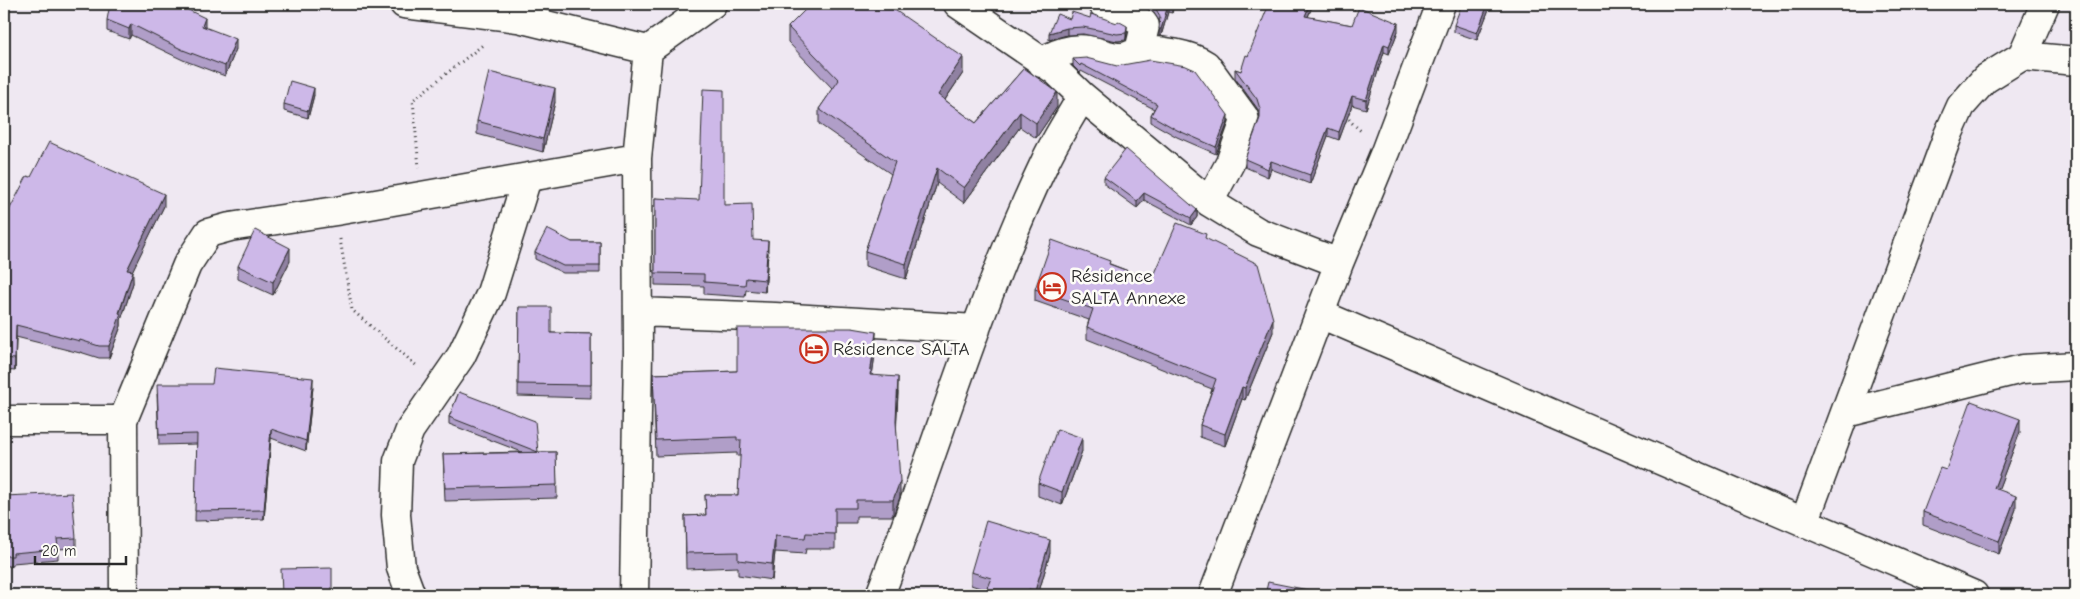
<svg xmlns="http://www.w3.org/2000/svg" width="2080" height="599" font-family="'Comic Neue',sans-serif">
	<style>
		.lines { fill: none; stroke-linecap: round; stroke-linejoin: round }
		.minor-casing { stroke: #2b2b2b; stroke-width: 31 }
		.path { stroke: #2b2b2b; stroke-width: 3; stroke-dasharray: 1 4; stroke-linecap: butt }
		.minor { stroke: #fdfcf7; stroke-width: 28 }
		.wall { fill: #b09ec8; stroke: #2b2b2b }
		.shaded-wall { fill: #9081a2; stroke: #2b2b2b }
		.building { fill: #cdb8e8; stroke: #2b2b2b }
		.labels { text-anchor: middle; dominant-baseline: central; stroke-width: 5; stroke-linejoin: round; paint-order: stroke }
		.poi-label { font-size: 19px; fill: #2b2b2b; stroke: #fdfcf7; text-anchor: start }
	</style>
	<rect width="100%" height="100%" fill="#efe8f2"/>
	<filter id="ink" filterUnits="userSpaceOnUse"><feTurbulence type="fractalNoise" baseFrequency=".02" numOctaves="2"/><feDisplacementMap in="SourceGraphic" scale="10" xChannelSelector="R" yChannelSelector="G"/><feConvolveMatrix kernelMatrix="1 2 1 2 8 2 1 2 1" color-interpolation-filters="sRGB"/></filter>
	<g filter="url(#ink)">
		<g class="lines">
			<defs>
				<path id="minor" d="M404,4L518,18L648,50L712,4
					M958,4L1056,71L1082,96L1209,202L1258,232L1339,263
					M1103,4L1142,22L1145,26L1139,51
					M2022,56L2076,61
					M1042,63C1053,53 1073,47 1089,50C1100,52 1112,58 1123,57C1130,56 1135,52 1142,51C1162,50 1189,54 1206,65L1244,117L1245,121L1230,163L1209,202
					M638,312L775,317L976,329
					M1320,314L1974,595
					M1846,413L2022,369L2076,366
					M4,420H123
					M1804,523L1948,135L1961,106L1985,79L2022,56L2045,4
					M124,595L123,420L187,265L208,233L230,227L336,211L637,158
					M411,595L401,568L396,515L398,461L410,430L461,356L491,293L527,178
					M634,595L638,352L637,158L648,50
					M880,595C936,451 978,302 1045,162C1055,140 1070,118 1082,96
					M1213,595L1339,263L1385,152L1441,4"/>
			</defs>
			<use href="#minor" class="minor-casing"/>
			<path class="path" d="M1263,4L1268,12
				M1340,4L1360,11
				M1346,115L1351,122L1362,132
				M419,168L413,100L484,44
				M340,239L352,310L418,367"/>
			<use href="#minor" class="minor"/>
		</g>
		<path class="wall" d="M889,4V5L963,73L945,100L976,123L1024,68L1057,107L1036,138L1020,127L964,203L937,183L906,279L865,266V251L891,174L819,124V109L833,89L788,42V27Z
			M1138,4H1174L1172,13L1168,12L1161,36H1159L1160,22L1154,13Z
			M1311,4V9L1308,17L1352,25L1398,31L1389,54L1384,52L1366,109L1352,105L1339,140L1328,136L1310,184L1271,169L1268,177L1245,167V159L1260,116L1257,108L1235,78V69L1241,71L1248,56Z
			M1489,4V9L1477,40L1454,32V25Z
			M1070,19L1127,32L1126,40L1117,41L1083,34L1067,35L1049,40Z
			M107,20L205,27L236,49L225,76L183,60L131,35L129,39L107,31Z
			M1073,59L1228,122L1216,154L1177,137L1151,122V115L1154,109L1081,71L1080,73L1073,66Z
			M314,95L308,118L284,111V104Z
			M555,102L543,152L477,134V121Z
			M31,177L164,206L132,271L133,283L121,320V326L109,358H99L80,352V353L16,337L15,371L4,370V220Z
			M1104,177L1197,210V217L1191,225L1144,200L1137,208L1104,184Z
			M655,198L724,205L753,240L768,253L765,292L746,290L745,297L704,294V286L655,285Z
			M1206,239L1273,332L1245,400L1242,399L1225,446L1200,437V425L1212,389L1087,339V327L1089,320L1035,301V289L1110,264L1152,280Z
			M572,242H600V273H563L535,259V252Z
			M290,261L273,295L238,279V266Z
			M519,307L551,333L591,334V398L518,396Z
			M876,347L872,375L898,392L896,428L900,497L893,516H856V523H835V549H806L805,554L775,552L772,580L738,575V567L686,569L685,516L706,515L705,495H738L741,456H737V453L656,456L653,374L737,371Z
			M313,387L306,451L271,438L264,519L195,521L197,444L159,445L157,394Z
			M459,392L538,452H556L557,498L445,501L443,454L522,452L449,424V417Z
			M2020,432L1998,490L2016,509L1999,554L1923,525V512L1946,470Z
			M1082,451L1062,505L1038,496V483Z
			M4,496L76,538V548L58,549V559L13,563V566H4Z
			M1050,553L1038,595H984L986,590L971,585V572Z"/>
		<path class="shaded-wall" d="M1173,4H1174L1172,13V7Z
			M1310,4H1311V9L1305,24V16Z
			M1488,4L1489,9L1477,40V33Z
			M1168,5V12L1161,36V29Z
			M205,18V29L202,26Z
			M1398,23V31L1389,54V46Z
			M131,24V35L129,39V29Z
			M1127,26V32L1126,40V33Z
			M1067,28V35L1049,40V33Z
			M236,39V49L225,76V66Z
			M1384,44V52L1366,109V100Z
			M963,57V73L938,110V95Z
			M314,88V95L308,118V111Z
			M555,88V102L543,152V139Z
			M1057,92V107L1036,138V123Z
			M1352,96V105L1339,140V132Z
			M1020,112V127L964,203V188Z
			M1228,115V122L1216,154V147Z
			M1328,128V136L1310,184V175Z
			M1271,161V169L1268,177V169Z
			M937,168V183L906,279V264Z
			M1144,193V200L1137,208V201Z
			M164,194V206L127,282V270Z
			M1197,210V217L1191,225V218Z
			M768,241V253L765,292V280Z
			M290,248V261L273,295V282Z
			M133,271V283L121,320V326L109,358V346Z
			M1273,319V332L1245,400V388Z
			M16,325V337L15,371V359Z
			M876,332V347L870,391V375Z
			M898,377V392L896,437V421Z
			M313,378V387L306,451V441Z
			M1242,387V399L1225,446V434Z
			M2020,419V432L1994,501V488Z
			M271,429V438L264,519V510Z
			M1082,438V451L1062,505V492Z
			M900,481V497L893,516V500Z
			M2016,496V509L1999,554V541Z
			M775,536V552L772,580V564Z
			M1050,540V553L1038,595H1035V591Z"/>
		<path class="building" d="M110,4H176L205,18L202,26L236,39L225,66L183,50L131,24L129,29L107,20Z
			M811,4H886L963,57L938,95L976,123L1024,68L1057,92L1036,123L1020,112L964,188L937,168L906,264L865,251L895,162L819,109L839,80L788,27Z
			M1151,4H1173L1172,7L1168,5L1161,29H1159L1160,16L1154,6Z
			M1269,4H1310L1305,16L1352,25L1359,7L1398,23L1389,46L1384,44L1366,100L1352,96L1339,132L1328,128L1310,175L1271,161L1268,169L1245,159L1260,118V109L1257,99L1235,69L1241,71L1246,55L1248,56Z
			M1462,4H1488L1477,33L1454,25Z
			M1072,12L1090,18L1091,14L1117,23L1118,21L1127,26L1126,33L1117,34L1083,27L1067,28L1049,33L1057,14L1070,19Z
			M1086,58L1117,66L1150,60L1186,66L1195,70L1228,115L1216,147L1177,130L1151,115L1157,104L1081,64L1080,66L1073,59Z
			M489,72L555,88L543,139L477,121Z
			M290,81L314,88L308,111L284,104Z
			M703,89L724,90V205L752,204L753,240L768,241L765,280L746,278L745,285L704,282V274L655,273V198L699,200Z
			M49,142L164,194L127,270L133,271L119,313L121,314L109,346H99L80,340V341L16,325L15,359L4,358V220L27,176L31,177Z
			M1126,149L1197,210L1191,218L1144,193L1137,201L1104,177Z
			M1177,223L1206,234L1205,238L1258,264L1273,319L1245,388L1242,387L1225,434L1200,425L1216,379L1087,327L1093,309L1035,289L1052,240L1110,261L1109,264L1152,280Z
			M547,229L572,242H600V266H563L535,252Z
			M255,230L290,248L273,282L238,266Z
			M519,307H551V333L591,334V385L518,384Z
			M737,328H852L876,332L870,375L898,377L896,421L900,481L893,500H856V508H835V534L806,533L805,538L775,536L772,564L738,560V552L686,553L685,516L706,515L705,495H738L741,440H737V437L656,440L653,374L737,371Z
			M214,368L313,378L306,441L271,429L264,510L195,511L197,434L159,435L157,384H212Z
			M459,392L535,421L538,452L449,417Z
			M1971,401L2020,419L1994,488L2016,496L1999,541L1923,512L1940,468L1946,470Z
			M1057,429L1082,438L1062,492L1038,483Z
			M556,452L557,485L445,488L443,454Z
			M72,493L76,538L57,539L58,549L13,553V556H4V496Z
			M986,521L1050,540L1035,591L1029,589L1026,595H984L991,578L971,572Z
			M332,568V595H282L281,569Z
			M1268,582L1323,593V595H1265Z"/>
	</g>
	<defs>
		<symbol id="hotel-ring" viewBox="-11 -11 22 22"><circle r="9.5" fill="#fdfcf7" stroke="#c8321e" stroke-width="1.5"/><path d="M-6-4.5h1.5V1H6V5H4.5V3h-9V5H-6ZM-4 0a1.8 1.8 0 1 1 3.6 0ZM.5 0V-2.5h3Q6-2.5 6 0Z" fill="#c8321e"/></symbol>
	</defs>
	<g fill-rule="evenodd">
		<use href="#hotel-ring" x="1036" y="271" width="32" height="32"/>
		<use href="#hotel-ring" x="798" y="333" width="32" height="32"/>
	</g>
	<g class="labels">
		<g class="poi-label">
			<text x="1071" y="276">Résidence<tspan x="1071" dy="22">SALTA Annexe</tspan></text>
			<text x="833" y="349">Résidence SALTA</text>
		</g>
	</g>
	<rect width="2080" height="599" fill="none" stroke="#fdfcf7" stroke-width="20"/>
	<rect x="10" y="10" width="2060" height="579" fill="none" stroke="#2b2b2b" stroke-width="2" filter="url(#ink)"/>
	<path d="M35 556v8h91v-8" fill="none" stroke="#2b2b2b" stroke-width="2.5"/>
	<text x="42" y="556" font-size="15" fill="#2b2b2b" stroke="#fdfcf7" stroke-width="4" paint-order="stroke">20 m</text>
</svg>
